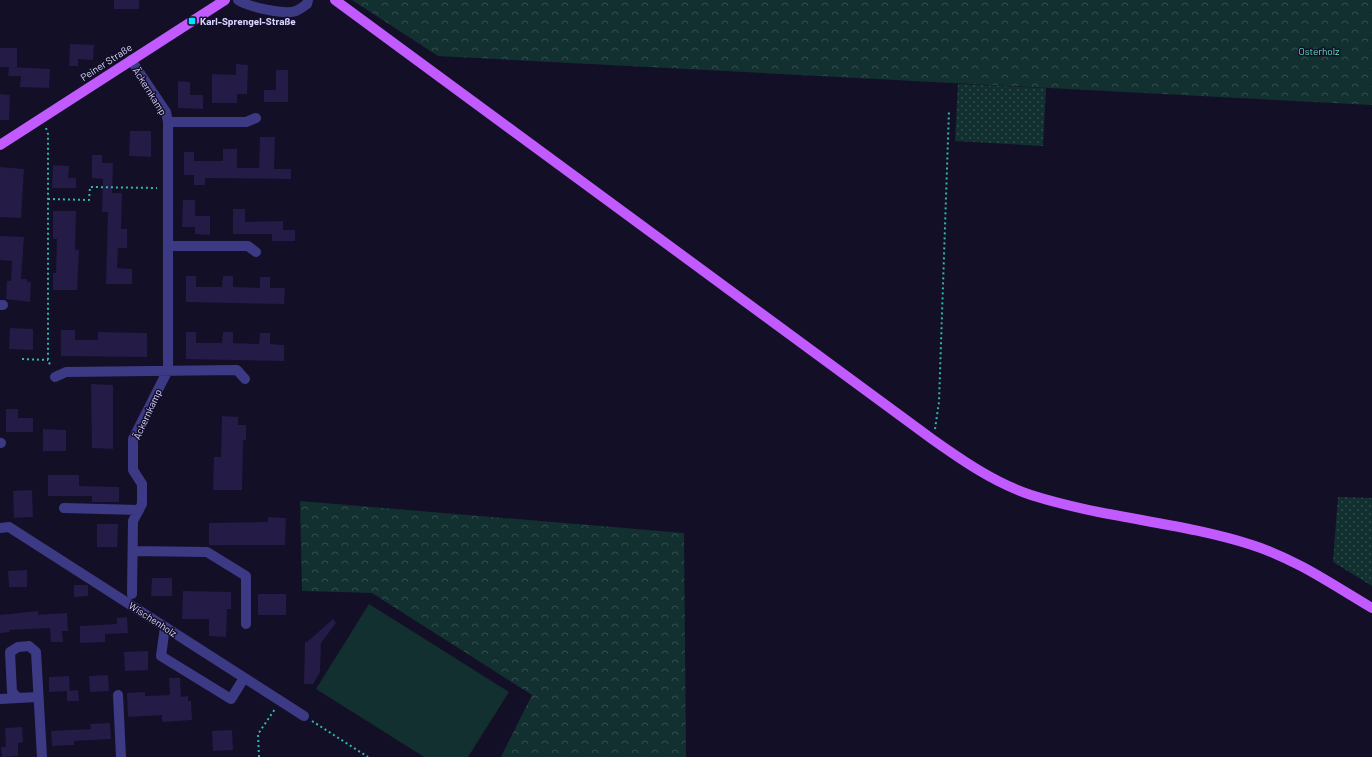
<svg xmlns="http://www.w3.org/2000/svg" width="1372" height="757" font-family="Barlow,sans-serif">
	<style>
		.grass { fill: url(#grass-dots) }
		.forest { fill: url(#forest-crowns) }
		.garden { fill: #12302f }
		.building { fill: #241b47 }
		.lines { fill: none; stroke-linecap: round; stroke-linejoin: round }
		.path { stroke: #2fb8b0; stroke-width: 2; stroke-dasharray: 2 3; stroke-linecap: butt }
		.minor { stroke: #3d3a85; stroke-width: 10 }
		.major { stroke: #c25bff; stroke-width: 10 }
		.poi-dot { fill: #00e5ff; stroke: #130f26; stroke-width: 1.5 }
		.labels { text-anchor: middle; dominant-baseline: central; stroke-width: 3; stroke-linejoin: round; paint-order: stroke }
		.poi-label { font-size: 10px; font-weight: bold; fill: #d9d4ff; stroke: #130f26; text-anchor: start }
		.park-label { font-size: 10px; fill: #5fe0c0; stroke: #130f26 }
		.street-label { font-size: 10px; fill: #d9d4ff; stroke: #130f26 }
	</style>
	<defs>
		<pattern id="grass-dots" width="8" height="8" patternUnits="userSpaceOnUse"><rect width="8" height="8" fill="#12302f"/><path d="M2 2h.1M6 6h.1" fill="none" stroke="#344d4e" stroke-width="1.8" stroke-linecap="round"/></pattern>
		<pattern id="forest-crowns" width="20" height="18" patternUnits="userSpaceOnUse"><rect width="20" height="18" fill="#12302f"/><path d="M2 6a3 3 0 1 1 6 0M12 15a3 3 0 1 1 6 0" fill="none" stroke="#344d4e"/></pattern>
	</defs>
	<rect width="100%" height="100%" fill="#130f26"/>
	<path class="grass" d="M958,84L1046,88L1043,146L955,141Z
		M1338,497L1372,498V586L1333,562Z"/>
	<path class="forest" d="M352,0H1372V105L438,56Z
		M300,501L684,533L686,757H501L532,695L372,593L302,591Z"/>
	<path class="garden" d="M369,604L509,692L468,757H424L316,689Z"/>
	<path class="building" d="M114,0H139V9H114Z
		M70,44L94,45L93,60L78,59V66H69Z
		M0,48H17V67H0Z
		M236,64L248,65L247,94H237V103H212V74L236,75Z
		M9,67L50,69L49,88L20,87L21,76H8Z
		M276,70H288V102H264V90H276Z
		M178,81L190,82V95H203V109L178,108Z
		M0,94L10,95L9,120H0Z
		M130,131H151V157L129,156Z
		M260,137H275L274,169H291V179L205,178V185H194V175H184V152H194V161H223V149H237V168H259Z
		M92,155H102V163H113L112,193H122L121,229H127V248H118L117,268L132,269V284H106L108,212H102L103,179L92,178Z
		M53,165L69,166L68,178H76V188H52Z
		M0,167L24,169L21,218L0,217Z
		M183,200H195V216H210V235L195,234V227H182Z
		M233,209H245V222L283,221V230H295V241H272V234H233Z
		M53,211H76L75,250H79L77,290H53V273H56L57,239H53Z
		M0,236L24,237L21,279H27V282H31L30,302L6,299L7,281H11L12,261L0,260Z
		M186,276H196V287H222L223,276H233V287L260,288V277H270V288H285L284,304L186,302Z
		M10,328L33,329V350L9,349Z
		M61,330H75V340H98V332L147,333V357L61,356Z
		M186,332H196V343H222L223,332H233V343L259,344L260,333H270V344L284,345V361L186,359Z
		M91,384L113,385V449L92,448Z
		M6,409H18V418H33V432H6Z
		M222,416L238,417V425H246V440H243L242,490H213L214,457H221Z
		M43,429L66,430V451H43Z
		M48,475H79V486L119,487V502H92V496H48Z
		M32,490L33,517L14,518L13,491Z
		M268,517L286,518L285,545H209V523L268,522Z
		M97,524H118L117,547H97Z
		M27,570V587H9L8,571Z
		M152,578H172V596H151Z
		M74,585H88V596L74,597Z
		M183,591L231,592V609H227L226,637L209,636V619H182Z
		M258,594H286V615H258Z
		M38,611V615L67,613L68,631H62L63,642H51L50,628L9,630L10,632L0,633V615Z
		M127,617L128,633L105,634V642L80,643V626L117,624V618Z
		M333,619L336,623L321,643L320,672L313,684H304L305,642H307Z
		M148,651V670L125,671L124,652Z
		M108,675L109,691L90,692L89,676Z
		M69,676L70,691L78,690L79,701H67V691L49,692V677Z
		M169,678H180L181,697L188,696V701H191L192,720L162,722V715L128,717L127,693L145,692V696L170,695Z
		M110,723L111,739L74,741V745L52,746L51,731L91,729L90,724Z
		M22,727L23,742L18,743V756L2,757L1,747H6L5,728Z
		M232,730L233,750L213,751L212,731Z"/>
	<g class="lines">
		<path class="path" d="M46,128L48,134V360L51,367
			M48,199L89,200L90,187L157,188
			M22,359L48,360
			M935,429L939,402L949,110
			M312,721L368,757
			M259,757L258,734L275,709"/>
		<path class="minor" d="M238,0C248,7 285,15 296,11C300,9 304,6 307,4L308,0
			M131,60L166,112L168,122V370L133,439V470L142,484V504L133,521L132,594
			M168,122H246L256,118
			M168,246H248L256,252
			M0,305H3
			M55,377L66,372L237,370L245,379
			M0,443H1
			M64,508L139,510
			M0,528L9,527L304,716
			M133,551L207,552L246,576V624
			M165,627L161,656L231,699L244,678
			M118,695L121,757
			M38,697L18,698L12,692L10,652L18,647L29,646L36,652L42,757
			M0,699L18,698"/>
		<path class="major" d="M335,0L932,439C963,461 995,483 1031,495C1103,518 1180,522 1252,545C1296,559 1333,585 1372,608
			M0,145L225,0"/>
	</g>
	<rect class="poi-dot" x="188" y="17" width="8" height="8" rx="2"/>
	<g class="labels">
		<g class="poi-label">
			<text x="200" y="21">Karl-Sprengel-Straße</text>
		</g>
		<g class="park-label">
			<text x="1319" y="51">Osterholz</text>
		</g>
		<g class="street-label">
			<text transform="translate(106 62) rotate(-33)">Peiner Straße</text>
			<text transform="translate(150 91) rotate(58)">Äckernkamp</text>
			<text transform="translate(147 414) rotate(-65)">Äckernkamp</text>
			<text transform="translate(153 619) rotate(33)">Wischenholz</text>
		</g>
	</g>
</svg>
